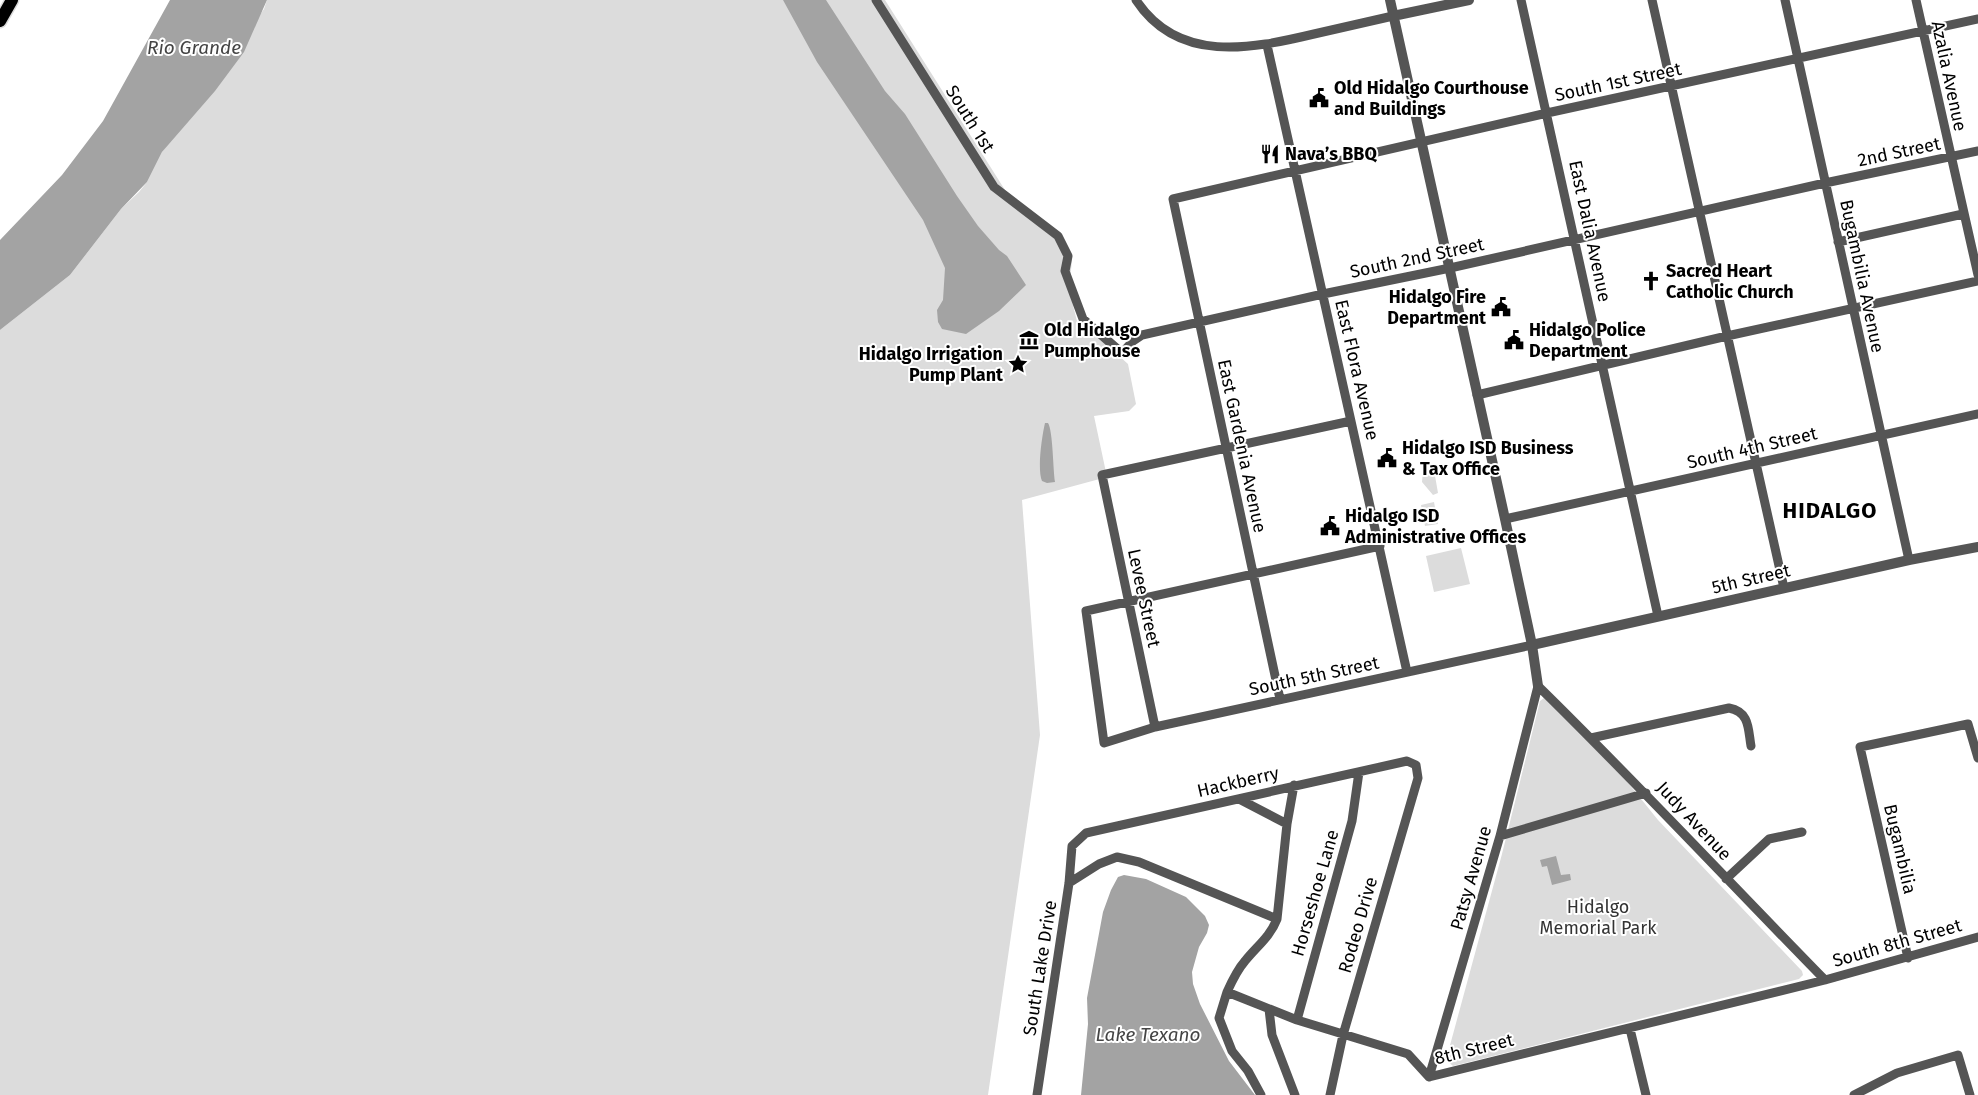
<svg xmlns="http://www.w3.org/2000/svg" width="1978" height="1095" font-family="'Fira Sans',sans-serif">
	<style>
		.green { fill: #dcdcdc }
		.water { fill: #a3a3a3 }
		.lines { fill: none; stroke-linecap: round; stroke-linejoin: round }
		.primary-casing { stroke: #dbdbdb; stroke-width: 15 }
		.minor { stroke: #555; stroke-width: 9 }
		.tertiary { stroke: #555; stroke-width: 10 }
		.primary { stroke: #000; stroke-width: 12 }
		.labels { text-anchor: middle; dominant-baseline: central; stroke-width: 4; stroke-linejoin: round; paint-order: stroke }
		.street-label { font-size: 18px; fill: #000; stroke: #fff }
		.poi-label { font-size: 18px; font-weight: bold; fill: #000; stroke: #fff; text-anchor: start }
		.park-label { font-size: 18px; fill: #333; stroke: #fff }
		.water-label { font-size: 19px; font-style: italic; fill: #444; stroke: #fff }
		.district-label { font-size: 22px; font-weight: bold; letter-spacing: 1px; fill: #000; stroke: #fff }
	</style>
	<rect width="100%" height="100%" fill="#fff"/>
	<path class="green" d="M267,0H885L1005,190L1059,233L1072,260L1069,290L1077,321L1084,324L1128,364L1136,404L1129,411L1094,416L1107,477L1022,500L1040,735L988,1095H0V330L70,275L121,209L139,192L147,182L162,152L264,9Z
		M1423,470H1434L1438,493L1433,495L1422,482Z
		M1434,502L1438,524L1425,526L1421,505Z
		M1461,548L1470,584L1434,592L1426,556Z
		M1544,698L1625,779L1658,820L1802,971L1803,975L1799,979L1453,1066L1446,1060L1502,854L1540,701Z"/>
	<path class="water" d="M170,0H267L244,52L215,91L162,152L147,182L121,209L70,275L0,330V240L62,175L103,121Z
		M783,0H826L885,91L905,114L957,196L978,226L999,250L1007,256L1026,285L999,311L966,334L942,329L938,322L937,310L943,300L945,268L923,220L817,62Z
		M1045,423H1048C1053,431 1053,469 1055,482L1047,483L1042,481C1037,469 1042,436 1045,423Z
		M1556,856L1561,875L1570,874L1571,880L1552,885L1547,866L1542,867L1540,860Z
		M1124,875L1146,879L1186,897L1205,916L1209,925L1207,933L1199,947L1192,972L1193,984L1200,1004L1229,1061L1255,1095H1081L1088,1024L1087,998L1103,912L1111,890L1118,877Z"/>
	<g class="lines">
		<defs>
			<path id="primary" d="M0,21L12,0"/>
		</defs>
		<use href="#primary" class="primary-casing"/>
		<path class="minor" d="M876,0L994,187L1058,236L1068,256L1065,271L1083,319L1122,353L1133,341L1142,335L1323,294L1450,268L1825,183L1978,151
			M1136,0C1178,64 1251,49 1314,34C1341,28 1367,22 1393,16
			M1521,0L1658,616
			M1652,0L1784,588
			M1785,0L1909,560
			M1916,0L1978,275
			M1267,45L1407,672
			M1838,242L1963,214
			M1477,395L1727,336L1978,281
			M1505,519L1978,414
			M1380,546L1086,611L1104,743L1155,727L1532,645
			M1538,686C1636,782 1729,882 1825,980
			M1280,699L1173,199L1547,113L1978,19
			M1155,727L1102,475L1351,421
			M1591,738L1729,708C1750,712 1748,729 1751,746
			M1239,799L1287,824
			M1500,836L1646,793
			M1726,879L1769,839L1802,832
			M1069,883L1099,864L1117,857L1139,862L1277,919
			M1908,958L1860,747L1968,724L1978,758
			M1227,992C1232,981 1237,970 1245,961C1257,946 1270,937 1277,919L1287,824L1294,785
			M1269,1009L1272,1035L1295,1095
			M1297,1020L1352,821L1359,772
			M1630,1029L1646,1095
			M1429,1077L1500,836L1538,686
			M1037,1095L1069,883L1072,846L1086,833L1407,761L1416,765L1418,778L1343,1035L1330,1095
			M1261,1095L1248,1071L1232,1051L1219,1018L1227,992L1297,1020L1408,1054L1429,1077L1825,980L1978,937
			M1854,1095L1897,1073L1958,1055L1970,1095"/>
		<path class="tertiary" d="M1390,0L1505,519L1532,645L1538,686
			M1393,16L1469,0
			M1532,645L1909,560L1978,547"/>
		<use href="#primary" class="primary"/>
	</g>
	<defs>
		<symbol id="civic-bare" viewBox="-9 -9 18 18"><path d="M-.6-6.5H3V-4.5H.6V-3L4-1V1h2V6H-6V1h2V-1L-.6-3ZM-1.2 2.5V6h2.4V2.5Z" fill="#000" stroke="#fff" stroke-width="2.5" paint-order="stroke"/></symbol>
		<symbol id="restaurant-bare" viewBox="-9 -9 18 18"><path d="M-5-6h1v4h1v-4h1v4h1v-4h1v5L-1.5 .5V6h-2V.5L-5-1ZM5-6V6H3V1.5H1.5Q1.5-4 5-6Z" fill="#000" stroke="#fff" stroke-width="2.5" paint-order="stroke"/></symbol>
		<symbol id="church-bare" viewBox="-9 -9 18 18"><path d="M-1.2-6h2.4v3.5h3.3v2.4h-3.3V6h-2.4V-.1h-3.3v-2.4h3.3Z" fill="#000" stroke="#fff" stroke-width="2.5" paint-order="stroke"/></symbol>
		<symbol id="museum-bare" viewBox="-9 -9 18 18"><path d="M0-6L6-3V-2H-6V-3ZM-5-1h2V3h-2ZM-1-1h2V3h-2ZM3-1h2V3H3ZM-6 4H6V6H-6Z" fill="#000" stroke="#fff" stroke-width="2.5" paint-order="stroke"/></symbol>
		<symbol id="sight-bare" viewBox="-9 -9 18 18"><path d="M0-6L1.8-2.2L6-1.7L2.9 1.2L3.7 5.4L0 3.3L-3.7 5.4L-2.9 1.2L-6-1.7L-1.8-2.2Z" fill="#000" stroke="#fff" stroke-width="2.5" paint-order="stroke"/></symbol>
	</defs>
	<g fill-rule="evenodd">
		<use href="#civic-bare" x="1305" y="84" width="28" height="28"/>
		<use href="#restaurant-bare" x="1256" y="140" width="28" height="28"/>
		<use href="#church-bare" x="1637" y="267" width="28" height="28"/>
		<use href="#civic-bare" x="1487" y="293" width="28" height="28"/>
		<use href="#museum-bare" x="1015" y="326" width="28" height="28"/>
		<use href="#civic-bare" x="1500" y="326" width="28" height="28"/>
		<use href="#sight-bare" x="1004" y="350" width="28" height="28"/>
		<use href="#civic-bare" x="1373" y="444" width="28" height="28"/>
		<use href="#civic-bare" x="1316" y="512" width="28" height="28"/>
	</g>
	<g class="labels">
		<g class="street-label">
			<text transform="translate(1949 76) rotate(78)">Azalia Avenue</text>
			<text transform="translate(1618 82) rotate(-12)">South 1st Street</text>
			<text transform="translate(970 119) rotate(58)">South 1st</text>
			<text transform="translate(1899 152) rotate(-12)">2nd Street</text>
			<text transform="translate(1590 231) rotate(78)">East Dalia Avenue</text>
			<text transform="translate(1417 258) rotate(-12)">South 2nd Street</text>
			<text transform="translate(1862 276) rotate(78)">Bugambilia Avenue</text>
			<text transform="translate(1357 370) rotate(77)">East Flora Avenue</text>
			<text transform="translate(1242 446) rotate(78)">East Gardenia Avenue</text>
			<text transform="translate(1752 448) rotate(-13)">South 4th Street</text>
			<text transform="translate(1751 579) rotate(-13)">5th Street</text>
			<text transform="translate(1144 598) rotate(78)">Levee Street</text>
			<text transform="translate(1314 676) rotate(-12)">South 5th Street</text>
			<text transform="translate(1238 782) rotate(-13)">Hackberry</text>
			<text transform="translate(1694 821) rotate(47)">Judy Avenue</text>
			<text transform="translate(1900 849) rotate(77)">Bugambilia</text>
			<text transform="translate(1471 878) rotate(-74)">Patsy Avenue</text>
			<text transform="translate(1315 893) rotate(-74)">Horseshoe Lane</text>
			<text transform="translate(1358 925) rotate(-74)">Rodeo Drive</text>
			<text transform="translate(1897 943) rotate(-16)">South 8th Street</text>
			<text transform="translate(1040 968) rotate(-81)">South Lake Drive</text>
			<text transform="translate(1474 1049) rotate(-14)">8th Street</text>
		</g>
		<g class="poi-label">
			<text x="1334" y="88">Old Hidalgo Courthouse<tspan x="1334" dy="21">and Buildings</tspan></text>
			<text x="1285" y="154">Nava’s BBQ</text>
			<text x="1666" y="271">Sacred Heart<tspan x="1666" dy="21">Catholic Church</tspan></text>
			<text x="1486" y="297" text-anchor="end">Hidalgo Fire<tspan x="1486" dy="21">Department</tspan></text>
			<text x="1044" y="330">Old Hidalgo<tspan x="1044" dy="21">Pumphouse</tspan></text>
			<text x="1529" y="330">Hidalgo Police<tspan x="1529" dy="21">Department</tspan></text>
			<text x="1003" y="354" text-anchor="end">Hidalgo Irrigation<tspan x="1003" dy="21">Pump Plant</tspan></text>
			<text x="1402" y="448">Hidalgo ISD Business<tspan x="1402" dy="21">&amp; Tax Office</tspan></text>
			<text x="1345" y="516">Hidalgo ISD<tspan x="1345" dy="21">Administrative Offices</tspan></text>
		</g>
		<g class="park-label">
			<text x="1598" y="907">Hidalgo<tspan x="1598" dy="21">Memorial Park</tspan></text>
		</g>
		<g class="water-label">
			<text x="194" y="47">Rio Grande</text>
			<text x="1148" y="1034">Lake Texano</text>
		</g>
		<g class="district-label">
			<text x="1830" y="510">HIDALGO</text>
		</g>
	</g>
</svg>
